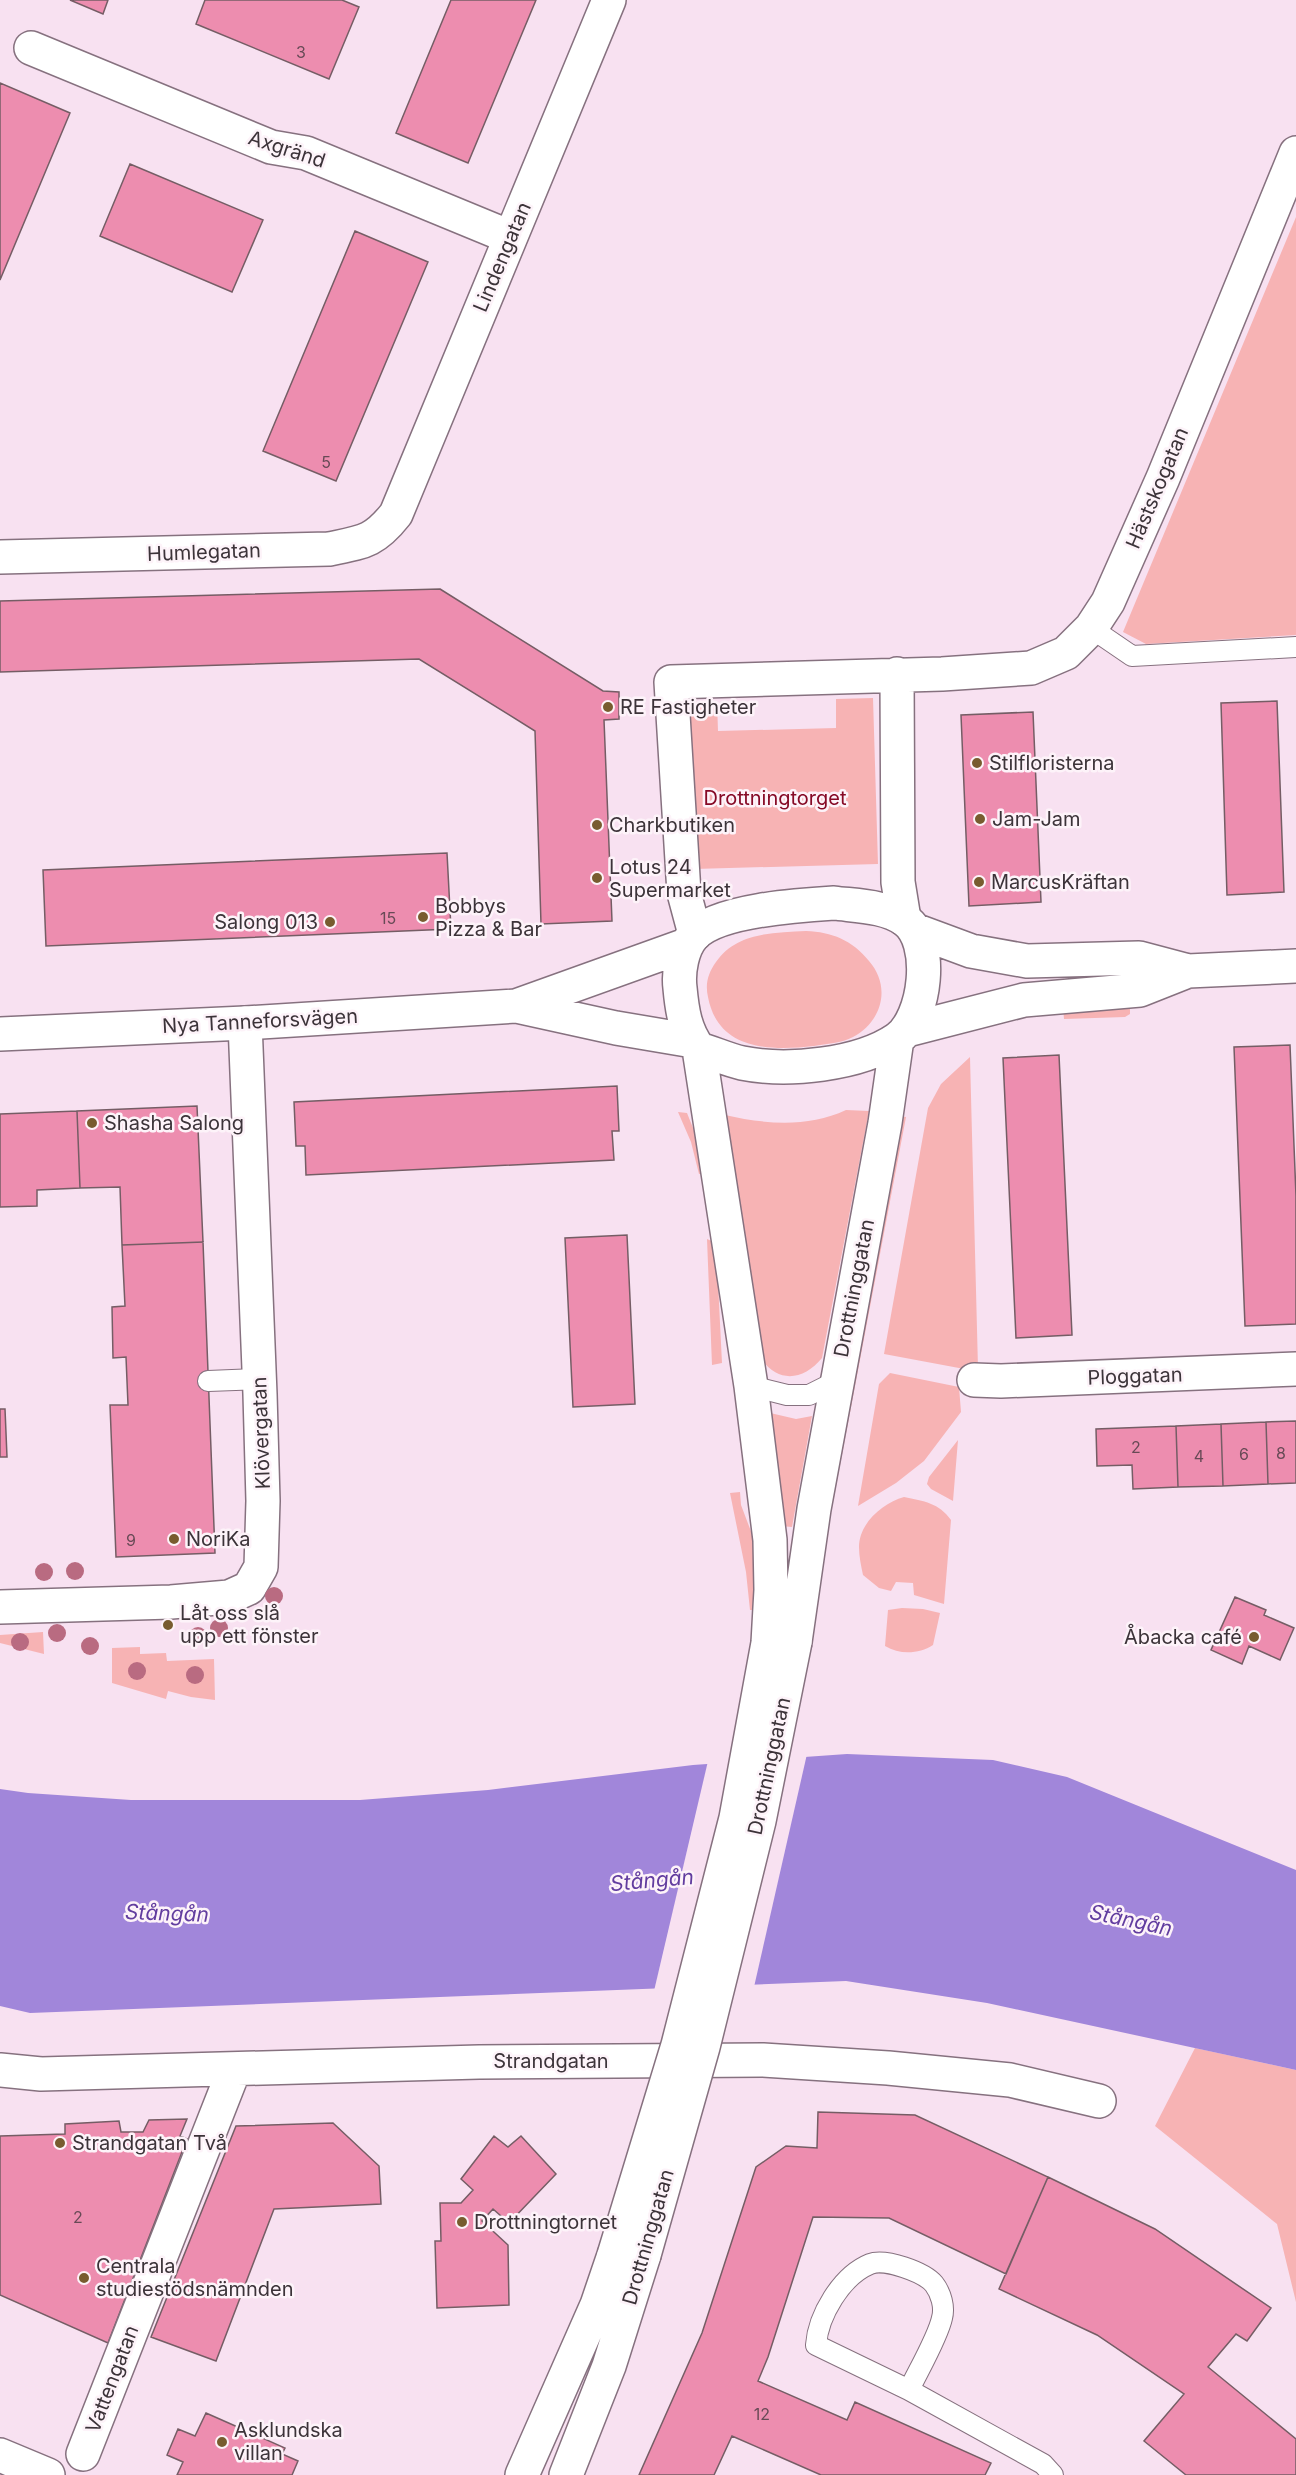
<svg xmlns="http://www.w3.org/2000/svg" width="1296" height="2475" font-family="Inter,sans-serif">
	<style>
		.green { fill: #f7b3b4 }
		.water { fill: #a186da }
		.pier { fill: #f8e1f1 }
		.building { fill: #ed8daf; stroke: #755d65; stroke-width: 1.5 }
		.lines { fill: none; stroke-linecap: round; stroke-linejoin: round }
		.lane-casing { stroke: #86717f; stroke-width: 22 }
		.street-casing { stroke: #86717f; stroke-width: 36 }
		.secondary-casing { stroke: #86717f; stroke-width: 36 }
		.lane { stroke: #fff; stroke-width: 20 }
		.street { stroke: #fff; stroke-width: 33 }
		.secondary { stroke: #fff; stroke-width: 33 }
		.secondary-bridge-casing { stroke: #86717f; stroke-width: 36; stroke-linecap: butt }
		.secondary-bridge { stroke: #fff; stroke-width: 33 }
		.tree { fill: #b96b81 }
		.poi-dot { fill: #785c2f; stroke: #fdf3f9; stroke-width: 2 }
		.labels { text-anchor: middle; dominant-baseline: central; stroke-width: 5; stroke-linejoin: round; paint-order: stroke }
		.number-label { font-size: 16px; fill: #684a56 }
		.street-label { font-size: 20px; fill: #3c3339; stroke: #fdf3f9 }
		.poi-label { font-size: 20px; fill: #3c3339; stroke: #fdf3f9; text-anchor: start }
		.park-label { font-size: 20px; fill: #860a26; stroke: #fdf3f9 }
		.water-label { font-size: 21px; font-style: italic; fill: #623d9f; stroke: #fdf3f9 }
	</style>
	<rect width="100%" height="100%" fill="#f8e1f1"/>
	<path class="green" d="M1296,217V635L1146,644L1123,632Z
		M873,698L878,864L694,869L689,703L717,702L718,731L836,728V699Z
		M806,931C832,932 852,940 869,961C891,986 883,1021 853,1037C842,1043 826,1044 814,1046C769,1051 718,1050 708,997C705,984 708,973 716,962C737,932 773,933 806,931Z
		M1130,1002V1014L1125,1017L1064,1019L1063,1007Z
		M970,1057L978,1368H959L884,1354L928,1108L941,1084Z
		M846,1110L869,1111L822,1358C804,1380 779,1384 761,1359L725,1115C764,1124 808,1128 846,1110Z
		M678,1112L687,1113L699,1143L702,1174H699L691,1142Z
		M899,1116L906,1117L823,1555L818,1554Z
		M707,1239L716,1243L722,1363L712,1365Z
		M890,1373L959,1387L961,1412L924,1461L896,1483L858,1506L879,1384Z
		M766,1412L796,1419L812,1416L792,1527L781,1526Z
		M958,1440L953,1501L931,1489L927,1484L929,1477Z
		M740,1492L741,1505L755,1542L756,1610H750L746,1572L730,1493Z
		M904,1497C924,1501 939,1503 951,1520L944,1604L914,1595L913,1583L896,1582L891,1591L879,1588L863,1575C861,1566 859,1556 859,1547C859,1523 883,1503 904,1497Z
		M902,1608L923,1609L940,1613L933,1645C919,1654 900,1655 885,1646L888,1610Z
		M43,1632L44,1654L0,1643V1635Z
		M140,1647V1654L166,1653L167,1661L214,1659L215,1700L191,1697L168,1691L166,1699L112,1683V1648Z
		M1195,2048L1296,2070V2302L1277,2224L1155,2126Z"/>
	<path class="water" d="M847,1754L993,1760L1067,1777L1296,1870V2070L987,2003L846,1981L30,2013L0,2006V1789L28,1793L131,1800H360L488,1790L693,1765Z"/>
	<path class="pier" d="M807,1754L754,1987L654,1991L708,1761Z"/>
	<path class="building" d="M70,0H108L103,14Z
		M205,0H342L359,7L329,79L196,24Z
		M451,0H536L468,163L396,133Z
		M0,83L70,113L0,280Z
		M130,164L263,220L232,292L100,236Z
		M355,231L428,262L336,481L263,451Z
		M440,589L603,691L619,692V719L604,720L612,921L541,924L535,731L419,659L0,672V601Z
		M1277,701L1284,892L1227,895L1221,703Z
		M1033,712L1041,902L969,906L961,715Z
		M447,853L451,929L46,946L43,870Z
		M1290,1045L1296,1196V1324L1245,1326L1234,1047Z
		M1059,1055L1072,1335L1016,1338L1003,1058Z
		M617,1086L619,1131H612L614,1160L306,1175L305,1146H296L294,1102Z
		M197,1106L203,1242L122,1245L120,1187L80,1188L77,1111Z
		M77,1111L80,1188L37,1190V1206L0,1207V1114Z
		M627,1235L635,1404L573,1407L565,1238Z
		M203,1242L215,1553L116,1557L110,1405H128L126,1357L113,1358L112,1307L125,1306L122,1245Z
		M0,1409H5L7,1457H0Z
		M1296,1421V1483L1268,1484L1266,1422Z
		M1266,1422L1268,1484L1223,1486L1221,1424Z
		M1221,1424L1223,1486L1178,1487L1176,1426Z
		M1176,1426L1178,1487L1133,1489L1132,1465L1097,1466L1096,1429Z
		M1235,1597L1266,1610L1264,1615L1294,1628L1280,1660L1249,1646L1242,1664L1211,1650Z
		M818,2112L915,2115L1048,2177L1006,2274L889,2218L813,2217L768,2357L758,2381L847,2420L855,2402L991,2463L985,2475H821L732,2436L714,2475H639L702,2333L756,2167L786,2146L817,2148Z
		M187,2119L180,2136L187,2139L108,2343L0,2295V2136L65,2134V2124L119,2121L121,2132H143L149,2120Z
		M333,2123L379,2166L381,2204L274,2209L216,2361L151,2337L236,2126Z
		M494,2136L508,2147L521,2136L556,2174L509,2223L493,2209L482,2221L508,2245L509,2305L437,2308L435,2241H441L440,2203H461L473,2190L461,2179Z
		M1048,2177L1155,2229L1271,2308L1247,2341L1236,2334L1208,2367L1296,2439V2475H1186L1144,2441L1184,2394L1097,2335L999,2289Z
		M206,2413L285,2448L282,2454L298,2461L292,2475H177L183,2462L167,2455L178,2429L195,2436Z"/>
	<g class="lines">
		<defs>
			<path id="lane" d="M1091,628L1132,656L1296,647
				M208,1381L259,1379
				M751,1386L787,1395H809L837,1381
				M909,2390C918,2371 938,2337 942,2318C945,2307 941,2293 934,2284C924,2272 885,2258 870,2264C841,2276 818,2316 816,2345L909,2390L1043,2464L1053,2475"/>
			<path id="street" d="M31,48L271,147L306,153L510,237
				M0,557L329,549C363,542 374,542 396,514L609,0
				M897,674L898,882L904,919
				M695,934L684,893L671,682L942,674L1031,668L1066,653L1091,628L1108,602L1163,478L1296,153
				M974,1380L1001,1381L1296,1369
				M0,1607L171,1602L229,1597L249,1588L261,1567L263,1501L260,1394L245,1023
				M0,2070L41,2074L479,2062L763,2060L888,2068L1010,2080L1099,2101
				M83,2454L234,2070"/>
			<path id="secondary" d="M834,903C857,906 886,906 905,920C935,941 926,1019 897,1039C859,1065 787,1072 742,1063C728,1060 713,1053 699,1049C685,1031 682,1010 680,988C678,972 682,948 693,936C717,910 800,905 834,903Z
				M917,931L971,951L1027,961L1139,958L1188,971L1296,966
				M516,1006L686,945
				M907,1030L1024,1000L1140,990L1188,971
				M0,1034L245,1023L516,1006L616,1028L693,1041
				M699,1049L751,1386L770,1540L771,1590L768,1643
				M795,1642L814,1509L885,1123L897,1039
				M0,2455L48,2475
				M522,2475L597,2305L614,2255
				M566,2475L609,2366L644,2255"/>
		</defs>
		<use href="#lane" class="lane-casing"/>
		<use href="#street" class="street-casing"/>
		<use href="#secondary" class="secondary-casing"/>
		<use href="#lane" class="lane"/>
		<use href="#street" class="street"/>
		<use href="#secondary" class="secondary"/>
		<defs>
			<path id="secondary-bridge" d="M614,2255L678,2045L736,1818L768,1643
				M644,2255L703,2047L759,1821L795,1642"/>
		</defs>
		<use href="#secondary-bridge" class="secondary-bridge-casing"/>
		<use href="#secondary-bridge" class="secondary-bridge"/>
	</g>
	<g class="tree">
		<circle cx="75" cy="1571" r="9"/>
		<circle cx="44" cy="1572" r="9"/>
		<circle cx="274" cy="1596" r="9"/>
		<circle cx="219" cy="1628" r="9"/>
		<circle cx="57" cy="1633" r="9"/>
		<circle cx="198" cy="1636" r="9"/>
		<circle cx="20" cy="1642" r="9"/>
		<circle cx="90" cy="1646" r="9"/>
		<circle cx="137" cy="1671" r="9"/>
		<circle cx="195" cy="1675" r="9"/>
	</g>
	<g class="poi-dot">
		<circle cx="608" cy="707" r="6"/>
		<circle cx="977" cy="763" r="6"/>
		<circle cx="980" cy="819" r="6"/>
		<circle cx="597" cy="825" r="6"/>
		<circle cx="597" cy="878" r="6"/>
		<circle cx="979" cy="882" r="6"/>
		<circle cx="423" cy="917" r="6"/>
		<circle cx="330" cy="922" r="6"/>
		<circle cx="92" cy="1123" r="6"/>
		<circle cx="174" cy="1539" r="6"/>
		<circle cx="168" cy="1625" r="6"/>
		<circle cx="1254" cy="1637" r="6"/>
		<circle cx="60" cy="2143" r="6"/>
		<circle cx="462" cy="2222" r="6"/>
		<circle cx="84" cy="2278" r="6"/>
		<circle cx="222" cy="2442" r="6"/>
	</g>
	<g class="labels">
		<g class="number-label">
			<text x="301" y="52">3</text>
			<text x="326" y="462">5</text>
			<text x="388" y="918">15</text>
			<text x="1136" y="1447">2</text>
			<text x="1281" y="1453">8</text>
			<text x="1244" y="1454">6</text>
			<text x="1199" y="1456">4</text>
			<text x="131" y="1540">9</text>
			<text x="78" y="2217">2</text>
			<text x="762" y="2414">12</text>
		</g>
		<g class="street-label">
			<text transform="translate(287 149) rotate(18)">Axgränd</text>
			<text transform="translate(502 257) rotate(-67)">Lindengatan</text>
			<text transform="translate(1157 488) rotate(-67)">Hästskogatan</text>
			<text transform="translate(204 552) rotate(-2)">Humlegatan</text>
			<text transform="translate(260 1021) rotate(-3)">Nya Tanneforsvägen</text>
			<text transform="translate(854 1288) rotate(-79)">Drottninggatan</text>
			<text transform="translate(1135 1376) rotate(-2)">Ploggatan</text>
			<text transform="translate(261 1433) rotate(-92)">Klövergatan</text>
			<text transform="translate(769 1766) rotate(-78)">Drottninggatan</text>
			<text x="551" y="2061">Strandgatan</text>
			<text transform="translate(648 2237) rotate(-74)">Drottninggatan</text>
			<text transform="translate(112 2379) rotate(-69)">Vattengatan</text>
		</g>
		<g class="poi-label">
			<text x="620" y="707">RE Fastigheter</text>
			<text x="989" y="763">Stilfloristerna</text>
			<text x="992" y="819">Jam-Jam</text>
			<text x="609" y="825">Charkbutiken</text>
			<text x="609" y="867">Lotus 24<tspan x="609" dy="23">Supermarket</tspan></text>
			<text x="991" y="882">MarcusKräftan</text>
			<text x="435" y="906">Bobbys<tspan x="435" dy="23">Pizza &amp; Bar</tspan></text>
			<text x="318" y="922" text-anchor="end">Salong 013</text>
			<text x="104" y="1123">Shasha Salong</text>
			<text x="186" y="1539">NoriKa</text>
			<text x="180" y="1613">Låt oss slå<tspan x="180" dy="23">upp ett fönster</tspan></text>
			<text x="1242" y="1637" text-anchor="end">Åbacka café</text>
			<text x="72" y="2143">Strandgatan Två</text>
			<text x="474" y="2222">Drottningtornet</text>
			<text x="96" y="2266">Centrala<tspan x="96" dy="23">studiestödsnämnden</tspan></text>
			<text x="234" y="2430">Asklundska<tspan x="234" dy="23">villan</tspan></text>
		</g>
		<g class="park-label">
			<text x="775" y="798">Drottningtorget</text>
		</g>
		<g class="water-label">
			<text transform="translate(652 1880) rotate(-5)">Stångån</text>
			<text transform="translate(167 1913) rotate(2)">Stångån</text>
			<text transform="translate(1131 1920) rotate(12)">Stångån</text>
		</g>
	</g>
</svg>
